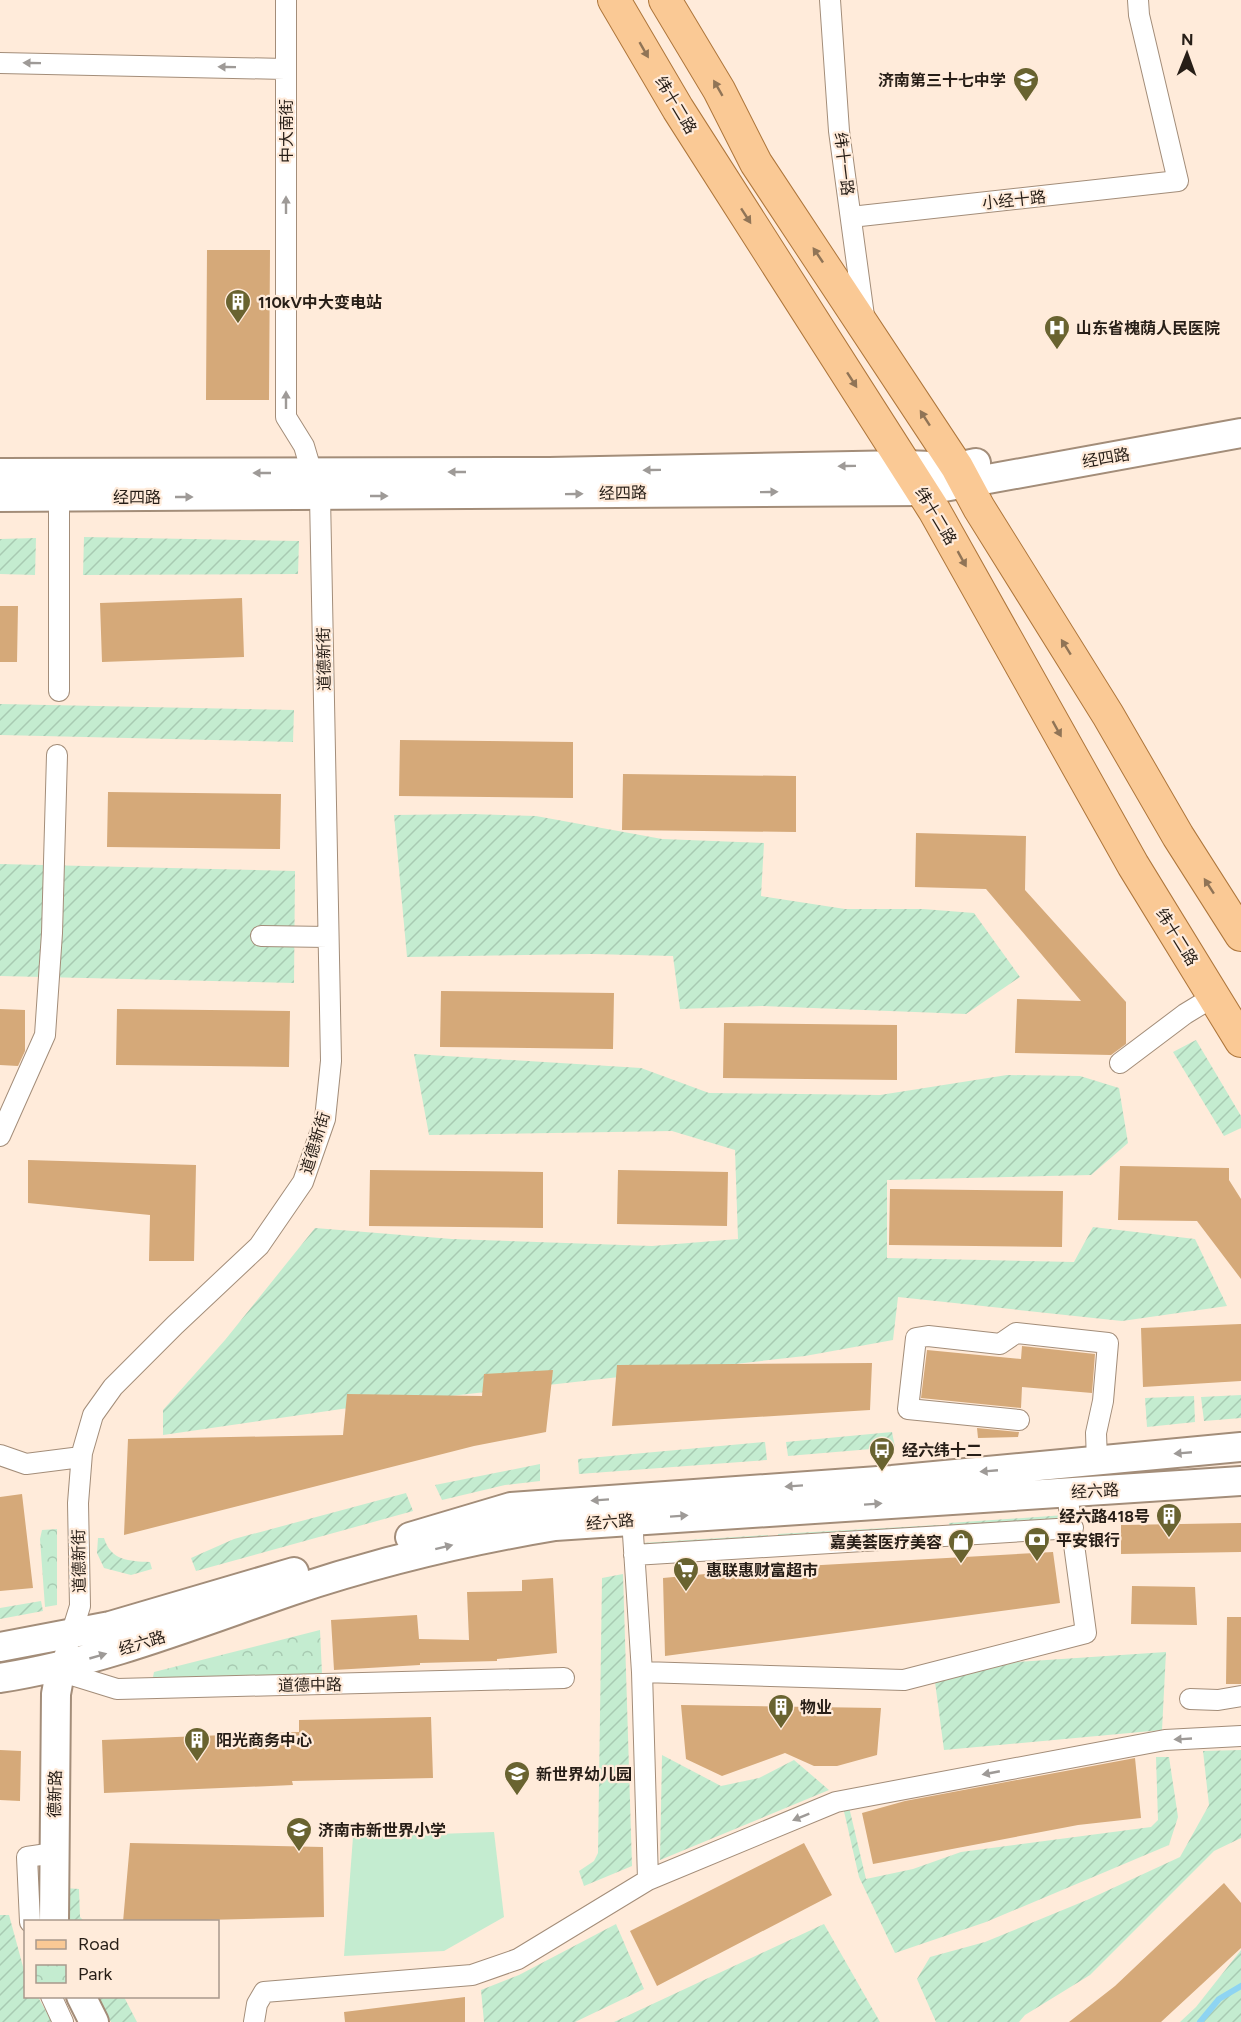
<svg xmlns="http://www.w3.org/2000/svg" width="1241" height="2022" font-family="Figtree,'Noto Sans SC',sans-serif">
	<style>
		.grass { fill: #c4ecd0 }
		.park { fill: url(#park-crowns) }
		.garden { fill: url(#garden-furrows) }
		.lines { fill: none; stroke-linecap: round; stroke-linejoin: round }
		.stream { stroke: #8ed4f2; stroke-width: 6 }
		.building { fill: #d5a979 }
		.street-casing { stroke: #a38d79; stroke-width: 22 }
		.secondary-casing { stroke: #a38d79; stroke-width: 32 }
		.primary-casing { stroke: #ae763b; stroke-width: 34 }
		.street { stroke: #fff; stroke-width: 20 }
		.secondary { stroke: #fff; stroke-width: 28 }
		.primary { stroke: #fac995; stroke-width: 32 }
		.oneway { fill: #907456 }
		.oneway2 { fill: #9e9a97 }
		.labels { text-anchor: middle; dominant-baseline: central; stroke-width: 4.5; stroke-linejoin: round; paint-order: stroke }
		.poi-label { font-size: 16px; font-weight: bold; fill: #271e17; stroke: #ffebda; text-anchor: start }
		.street-label { font-size: 16px; fill: #271e17; stroke: #ffebda }
	</style>
	<defs>
		<pattern id="park-crowns" width="20" height="18" patternUnits="userSpaceOnUse" patternTransform="scale(1.5)"><rect width="20" height="18" fill="#c4ecd0"/><path d="M2 6a3 3 0 1 1 6 0M12 15a3 3 0 1 1 6 0" fill="none" stroke="#a8cab2"/></pattern>
		<pattern id="garden-furrows" width="10" height="10" patternUnits="userSpaceOnUse" patternTransform="scale(1.5)"><rect width="10" height="10" fill="#c4ecd0"/><path d="M-1 1l2-2M0 10L10 0M9 11l2-2" fill="none" stroke="#a8cab2"/></pattern>
	</defs>
	<rect width="100%" height="100%" fill="#ffebda"/>
	<path class="grass" d="M494,1832L504,1917L444,1951L344,1956L353,1837Z"/>
	<path class="park" d="M57,1529V1605L45,1607L40,1539L42,1530Z
		M320,1630L322,1674L152,1682L154,1672Z"/>
	<path class="garden" d="M84,537L299,541L298,574L83,575Z
		M36,538L35,575L0,574V539Z
		M0,704L294,710L293,742L0,735Z
		M471,814L536,816L662,839L764,843L761,896L845,909H923L974,913L1020,977L966,1014L762,1006L680,1009L673,956L591,954L407,957L394,815Z
		M0,864L295,871L294,983L0,976Z
		M1196,1040L1241,1116V1128L1224,1136L1173,1052Z
		M414,1054L641,1068L709,1093L880,1095L1007,1075L1080,1076L1119,1088L1128,1143L1091,1175L887,1180V1258L1074,1262L1093,1227L1195,1239L1227,1306L1122,1321L898,1297L893,1340L805,1356L362,1406L163,1435V1410L225,1340L315,1228L452,1239L652,1246L738,1239L735,1150L672,1131L429,1135Z
		M1241,1395V1418L1204,1421L1201,1397Z
		M1194,1396L1195,1422L1147,1427L1145,1398Z
		M892,1432L895,1447L788,1456L786,1442Z
		M765,1442L767,1460L579,1474L578,1459Z
		M540,1464V1481L505,1485L442,1500L435,1485Z
		M406,1493L413,1511L196,1571L191,1558L234,1539Z
		M1065,1515L1066,1525L951,1533L949,1523Z
		M939,1525L940,1532L778,1542V1534Z
		M768,1535V1543L642,1550V1543Z
		M98,1538H104C111,1561 129,1561 150,1562L152,1569L131,1575L104,1568L97,1553Z
		M623,1574L632,1866L584,1886L579,1871L594,1861L598,1853L602,1578Z
		M41,1601L43,1611L0,1619V1608Z
		M1166,1652L1162,1730L944,1750L935,1682L1017,1662Z
		M1241,1750V1838L1214,1851L1090,1975L1025,2015L1019,2022H936L917,1979L930,1957L985,1942L1087,1900L1180,1857L1209,1805L1203,1751Z
		M662,1755L721,1786L759,1778L794,1760L829,1790L660,1860Z
		M1156,1757H1169L1178,1817L1169,1845L986,1922L895,1953L859,1877L843,1807H849L866,1879L913,1869L961,1852L1151,1827L1158,1820Z
		M65,1888L79,1889L80,1917L84,1921H65Z
		M0,1915H9L25,1974L26,1996L38,1997L52,2022H0Z
		M616,1924L644,1989L575,2022H484L481,1990L519,1975Z
		M824,1924L880,2022H614Z
		M1241,1950V2022H1180L1196,2007Z
		M96,1997H124L137,2022H111Z"/>
	<g class="lines">
		<path class="stream" d="M1200,2022L1219,1999L1241,1986"/>
	</g>
	<path class="building" d="M207,250H270L269,400H206Z
		M242,598L244,657L102,662L100,603Z
		M0,606H18L17,662H0Z
		M400,740L573,742V798L399,796Z
		M623,774L796,776V832L622,830Z
		M108,792L281,794L280,849L107,847Z
		M916,833L1026,836L1025,890L1126,1002V1044L1111,1055L1015,1053L1017,999L1081,1001L986,889L915,887Z
		M441,991L614,993L613,1049L440,1047Z
		M0,1009L25,1010V1051L18,1066L0,1065Z
		M117,1009L290,1011L289,1067L116,1065Z
		M724,1023L897,1025V1080L723,1078Z
		M28,1160L196,1165L194,1261H149L150,1215L28,1203Z
		M1120,1166L1229,1168V1180L1241,1199V1279L1197,1221L1118,1220Z
		M370,1170L543,1172V1228L369,1226Z
		M618,1170L728,1172L727,1226L617,1224Z
		M890,1189L1063,1191L1062,1247L889,1245Z
		M1241,1324V1381L1143,1387L1141,1328Z
		M1022,1346L1095,1354L1092,1393L1022,1387L1021,1408L921,1398L927,1350L1021,1359Z
		M872,1363L870,1410L612,1426L617,1365Z
		M553,1370L546,1432L474,1446L124,1535L128,1439L343,1435L347,1394L482,1396L484,1374Z
		M977,1428L1019,1432L1018,1437L978,1438Z
		M22,1494L33,1588L0,1591V1497Z
		M1241,1523V1552L1121,1554V1525Z
		M1053,1552L1060,1603L665,1656L663,1578L768,1568Z
		M553,1578L557,1653L497,1659V1661L420,1663V1665L334,1670L331,1620L417,1615L419,1639L469,1640L467,1592L522,1591V1580Z
		M1132,1586L1195,1587L1197,1625L1131,1624Z
		M1227,1617H1241V1684H1226Z
		M681,1705L881,1708L877,1755L837,1766H814L785,1753L722,1776L686,1759Z
		M431,1717L433,1778L292,1781L293,1785L104,1793L102,1740L299,1732V1720Z
		M0,1750L21,1751L20,1801L0,1800Z
		M1135,1758L1141,1818L1078,1825L873,1864L862,1813L905,1801Z
		M130,1843L323,1847L324,1917L123,1922Z
		M804,1843L832,1895L657,1986L630,1931Z
		M1224,1883L1241,1903V1948L1161,2022H1069L1115,1986Z
		M465,1997V2022H345L344,2012Z"/>
	<g class="lines">
		<defs>
			<path id="street" d="M286,0V417L304,446L312,473
				M830,0L839,131L864,316
				M0,63L285,69
				M851,217L1178,181L1139,15L1138,0
				M320,496L331,1061L325,1119L303,1182L259,1246L175,1325L113,1387L93,1415L82,1453L78,1503L80,1606L61,1667L75,1676L117,1689L564,1678
				M59,691V497
				M261,936L328,937
				M1120,1063L1185,1014L1213,997
				M0,1136L45,1035L52,933L57,755
				M1019,1420L908,1409L916,1338L928,1336L1000,1344L1016,1333L1108,1343L1103,1401L1096,1433L1097,1461
				M0,1455L26,1464L81,1457
				M632,1519L642,1672L648,1880
				M634,1555L1073,1528
				M642,1672L904,1680L1086,1633L1067,1493
				M1190,1699L1218,1700L1241,1696
				M30,1922L27,1857L54,1853
				M51,1996L63,2022
				M254,2022L257,2004L264,1992L472,1975L518,1959L648,1880L836,1802L1165,1740L1241,1736"/>
			<path id="secondary" d="M0,473L549,472L905,465L957,467L976,463
				M0,497L922,491L1241,433
				M410,1537L511,1507L892,1480L1241,1447
				M0,1647L110,1626L294,1572
				M0,1678C101,1662 195,1624 291,1591C378,1562 465,1541 555,1526L1241,1481
				M54,1922L56,1694L61,1667
				M81,1996L94,2022"/>
			<path id="primary" d="M614,0L678,109L934,510L1133,865L1241,1041
				M665,0L719,90L756,163L957,467L979,508L1108,715L1178,836L1241,935"/>
		</defs>
		<use href="#street" class="street-casing"/>
		<use href="#secondary" class="secondary-casing"/>
		<use href="#primary" class="primary-casing"/>
		<use href="#street" class="street"/>
		<use href="#secondary" class="secondary"/>
		<use href="#primary" class="primary"/>
	</g>
	<defs><path id="oneway-solid" d="M-6-.8H1V-3.2L6.5 0L1 3.2V.8H-6Z" transform="scale(1.5)"/></defs>
	<g class="oneway">
		<use href="#oneway-solid" transform="translate(644 50) rotate(60)"/>
		<use href="#oneway-solid" transform="translate(718 88) rotate(-120)"/>
		<use href="#oneway-solid" transform="translate(746 216) rotate(57)"/>
		<use href="#oneway-solid" transform="translate(818 255) rotate(-124)"/>
		<use href="#oneway-solid" transform="translate(852 380) rotate(57)"/>
		<use href="#oneway-solid" transform="translate(925 418) rotate(-123)"/>
		<use href="#oneway-solid" transform="translate(962 559) rotate(61)"/>
		<use href="#oneway-solid" transform="translate(1066 647) rotate(-122)"/>
		<use href="#oneway-solid" transform="translate(1057 729) rotate(61)"/>
		<use href="#oneway-solid" transform="translate(1209 886) rotate(-123)"/>
	</g>
	<g class="oneway2">
		<use href="#oneway-solid" transform="translate(32 63) rotate(-179)"/>
		<use href="#oneway-solid" transform="translate(227 67) rotate(-179)"/>
		<use href="#oneway-solid" transform="translate(286 205) rotate(-90)"/>
		<use href="#oneway-solid" transform="translate(286 400) rotate(-90)"/>
		<use href="#oneway-solid" transform="translate(847 466) rotate(179)"/>
		<use href="#oneway-solid" transform="translate(652 470) rotate(179)"/>
		<use href="#oneway-solid" transform="translate(457 472) rotate(180)"/>
		<use href="#oneway-solid" transform="translate(262 473) rotate(-180)"/>
		<use href="#oneway-solid" transform="translate(769 492) rotate(-1)"/>
		<use href="#oneway-solid" transform="translate(574 494) rotate(-1)"/>
		<use href="#oneway-solid" transform="translate(379 496)"/>
		<use href="#oneway-solid" transform="translate(184 497)"/>
		<use href="#oneway-solid" transform="translate(1183 1453) rotate(175)"/>
		<use href="#oneway-solid" transform="translate(989 1471) rotate(175)"/>
		<use href="#oneway-solid" transform="translate(794 1486) rotate(176)"/>
		<use href="#oneway-solid" transform="translate(600 1500) rotate(176)"/>
		<use href="#oneway-solid" transform="translate(873 1504) rotate(-4)"/>
		<use href="#oneway-solid" transform="translate(679 1516) rotate(-4)"/>
		<use href="#oneway-solid" transform="translate(444 1547) rotate(-14)"/>
		<use href="#oneway-solid" transform="translate(98 1656) rotate(-16)"/>
		<use href="#oneway-solid" transform="translate(1183 1739) rotate(177)"/>
		<use href="#oneway-solid" transform="translate(991 1773) rotate(169)"/>
		<use href="#oneway-solid" transform="translate(801 1817) rotate(158)"/>
	</g>
	<defs>
		<symbol id="school-pin" viewBox="-11 -11 22 30"><path d="M0 17L-7.5 6A9.5 9.5 0 1 1 7.5 6Z" fill="#696330" stroke="#ffebda"/><path d="M0-5L7-2L0 1L-7-2ZM-4 1L0 2.5L4 1V4Q0 6-4 4Z" fill="#fff"/></symbol>
		<symbol id="building-pin" viewBox="-11 -11 22 30"><path d="M0 17L-7.5 6A9.5 9.5 0 1 1 7.5 6Z" fill="#696330" stroke="#ffebda"/><path d="M-4-6H4V6H1V3H-1V6H-4ZM-2.5-4.3h1.7v1.8h-1.7ZM.8-4.3h1.7v1.8H.8ZM-2.5-1h1.7V.8h-1.7ZM.8-1h1.7V.8H.8Z" fill="#fff"/></symbol>
		<symbol id="hospital-pin" viewBox="-11 -11 22 30"><path d="M0 17L-7.5 6A9.5 9.5 0 1 1 7.5 6Z" fill="#696330" stroke="#ffebda"/><path d="M-5-5h3v3.5h4V-5h3V5h-3V1.5h-4V5h-3Z" fill="#fff"/></symbol>
		<symbol id="bus-pin" viewBox="-11 -11 22 30"><path d="M0 17L-7.5 6A9.5 9.5 0 1 1 7.5 6Z" fill="#696330" stroke="#ffebda"/><path d="M-5-6H5V4H4V6H2V4H-2V6H-4V4H-5ZM-3.5-4V0h7V-4ZM-3.5 1.2v1.5H-2V1.2ZM2 1.2v1.5H3.5V1.2Z" fill="#fff"/></symbol>
		<symbol id="bank-pin" viewBox="-11 -11 22 30"><path d="M0 17L-7.5 6A9.5 9.5 0 1 1 7.5 6Z" fill="#696330" stroke="#ffebda"/><path d="M-6-4H6V4H-6ZM0-2.3a2.3 2.3 0 1 0 0 4.6a2.3 2.3 0 1 0 0-4.6Z" fill="#fff"/></symbol>
		<symbol id="shop-pin" viewBox="-11 -11 22 30"><path d="M0 17L-7.5 6A9.5 9.5 0 1 1 7.5 6Z" fill="#696330" stroke="#ffebda"/><path d="M-5-2.5h2.3a2.7 3.5 0 0 1 5.4 0H5L5.5 6h-11ZM-1.5-2.5h3a1.5 2.3 0 0 0-3 0Z" fill="#fff"/></symbol>
		<symbol id="supermarket-pin" viewBox="-11 -11 22 30"><path d="M0 17L-7.5 6A9.5 9.5 0 1 1 7.5 6Z" fill="#696330" stroke="#ffebda"/><path d="M-6-5.5h2.5l.6 2H6L4.5 2H-2.5L-4.4-4H-6ZM-1.5 3.2a1.3 1.3 0 1 0 .1 0ZM3 3.2a1.3 1.3 0 1 0 .1 0Z" fill="#fff"/></symbol>
	</defs>
	<g fill-rule="evenodd">
		<use href="#school-pin" x="1011" y="65" width="30" height="40"/>
		<use href="#building-pin" x="223" y="287" width="30" height="40"/>
		<use href="#hospital-pin" x="1042" y="313" width="30" height="40"/>
		<use href="#bus-pin" x="867" y="1435" width="30" height="40"/>
		<use href="#building-pin" x="1154" y="1501" width="30" height="40"/>
		<use href="#bank-pin" x="1022" y="1525" width="30" height="40"/>
		<use href="#shop-pin" x="946" y="1527" width="30" height="40"/>
		<use href="#supermarket-pin" x="671" y="1555" width="30" height="40"/>
		<use href="#building-pin" x="766" y="1692" width="30" height="40"/>
		<use href="#building-pin" x="182" y="1725" width="30" height="40"/>
		<use href="#school-pin" x="502" y="1759" width="30" height="40"/>
		<use href="#school-pin" x="284" y="1815" width="30" height="40"/>
	</g>
	<g class="labels">
		<g class="poi-label">
			<text x="1006" y="80" text-anchor="end">济南第三十七中学</text>
			<text x="258" y="302">110kV中大变电站</text>
			<text x="1076" y="328">山东省槐荫人民医院</text>
			<text x="902" y="1450">经六纬十二</text>
			<text x="1150" y="1516" text-anchor="end">经六路418号</text>
			<text x="1056" y="1540">平安银行</text>
			<text x="942" y="1542" text-anchor="end">嘉美荟医疗美容</text>
			<text x="706" y="1570">惠联惠财富超市</text>
			<text x="800" y="1707">物业</text>
			<text x="216" y="1740">阳光商务中心</text>
			<text x="536" y="1774">新世界幼儿园</text>
			<text x="318" y="1830">济南市新世界小学</text>
		</g>
		<g class="street-label">
			<text transform="translate(676 105) rotate(59)">纬十二路</text>
			<text transform="translate(286 131) rotate(-90)">中大南街</text>
			<text transform="translate(844 164) rotate(83)">纬十一路</text>
			<text transform="translate(1014 200) rotate(-6)">小经十路</text>
			<text transform="translate(1106 458) rotate(-10)">经四路</text>
			<text transform="translate(623 493) rotate(-1)">经四路</text>
			<text x="137" y="497">经四路</text>
			<text transform="translate(936 516) rotate(59)">纬十二路</text>
			<text transform="translate(324 659) rotate(-91)">道德新街</text>
			<text transform="translate(1177 937) rotate(58)">纬十二路</text>
			<text transform="translate(315 1143) rotate(-73)">道德新街</text>
			<text transform="translate(1095 1491) rotate(-3)">经六路</text>
			<text transform="translate(610 1522) rotate(-5)">经六路</text>
			<text transform="translate(79 1561) rotate(-91)">道德新街</text>
			<text transform="translate(142 1643) rotate(-17)">经六路</text>
			<text transform="translate(310 1685) rotate(-1)">道德中路</text>
			<text transform="translate(55 1794) rotate(-89)">德新路</text>
		</g>
	</g>
	<rect x="24" y="1920" width="195" height="78" fill="#ffebda" stroke="#a9998c" stroke-width="1.5"/>
	<rect x="36" y="1940" width="30" height="9" fill="#fac995" stroke="#a9998c" stroke-width="1.5"/>
	<text x="78" y="1950" font-size="18" fill="#271e17">Road</text>
	<rect x="36" y="1965" width="30" height="18" fill="url(#park-crowns)" stroke="#a9998c" stroke-width="1.5"/>
	<text x="78" y="1980" font-size="18" fill="#271e17">Park</text>
	<g transform="translate(1187 54) rotate(1)" stroke="#ffebda" stroke-width="4.5" paint-order="stroke">
	<path d="M0-4.5L10 22L0 15L-10 22Z" fill="#271e17"/>
	<text y="-9" font-size="16" font-weight="bold" text-anchor="middle" fill="#271e17">N</text>
	</g>
</svg>
